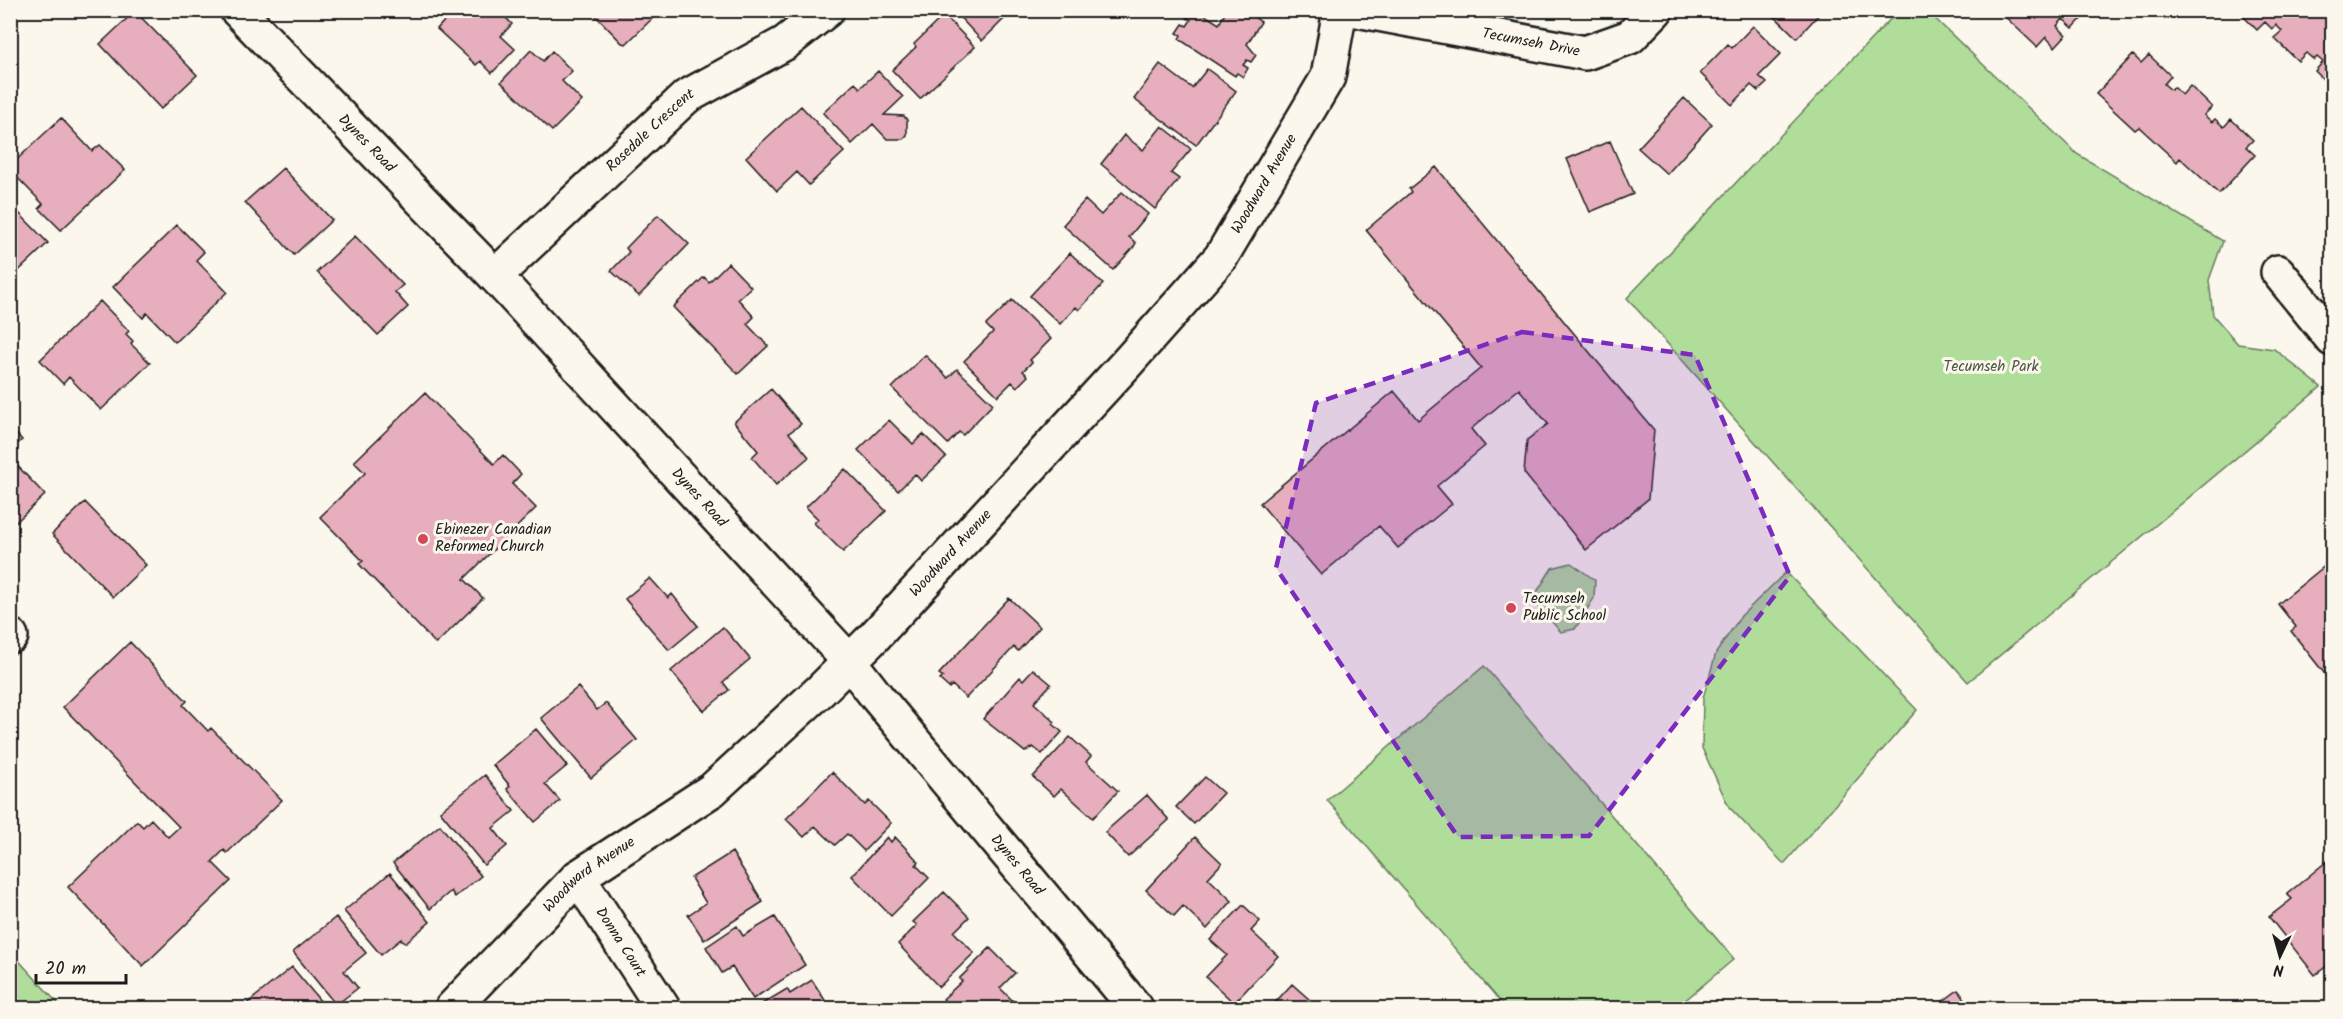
<svg xmlns="http://www.w3.org/2000/svg" width="2343" height="1019" font-family="Kalam,sans-serif">
	<style>
		.green { fill: #b1dd9b; stroke: #667c5c; stroke-width: 1.5 }
		.building { fill: #e7aebe; stroke: #1c1c1c; stroke-width: 1.5 }
		.lines { fill: none; stroke-linecap: round; stroke-linejoin: round }
		.minor-casing { stroke: #1c1c1c; stroke-width: 38 }
		.minor { stroke: #fbf7ec; stroke-width: 33 }
		.marked { fill: #7b2cbf; fill-opacity: 0.2; stroke: #7b2cbf; stroke-width: 4.5; stroke-dasharray: 12 8; stroke-linejoin: round }
		.poi-dot { fill: #d1495b; stroke: #fbf7ec; stroke-width: 2 }
		.labels { text-anchor: middle; dominant-baseline: central; stroke-width: 6; stroke-linejoin: round; paint-order: stroke }
		.street-label { font-size: 15px; fill: #1c1c1c; stroke: #fbf7ec }
		.park-label { font-size: 15px; fill: #495642; stroke: #fbf7ec }
		.poi-label { font-size: 15px; fill: #1c1c1c; stroke: #fbf7ec; text-anchor: start }
	</style>
	<rect width="100%" height="100%" fill="#fbf7ec"/>
	<filter id="ink" filterUnits="userSpaceOnUse"><feTurbulence type="fractalNoise" baseFrequency=".0167" numOctaves="2"/><feDisplacementMap in="SourceGraphic" scale="12" xChannelSelector="R" yChannelSelector="G"/><feConvolveMatrix kernelMatrix="1 2 1 2 8 2 1 2 1" color-interpolation-filters="sRGB"/></filter>
	<g filter="url(#ink)">
		<path class="green" d="M1898,11H1927L2077,154L2223,241L2209,280L2213,315L2238,344L2274,349L2321,387L1968,682L1627,298Z
			M1571,563L1595,580L1594,598L1575,629L1561,632L1532,600L1552,568Z
			M1786,572L1917,710L1784,864L1729,807L1702,748L1703,698L1716,653L1741,616Z
			M1484,666L1734,959L1676,1008H1506L1327,800Z
			M10,952H11L62,1008H11Z"/>
		<path class="building" d="M454,10H476L483,17L489,10H498L512,24L501,36L515,49L492,73L480,61L476,65L437,29Z
			M600,10H654L657,14L626,44L622,43L595,15Z
			M953,10H1013L982,41Z
			M1192,10H1197L1219,24L1227,10H1244L1261,22L1247,44L1256,55L1251,62L1247,60L1243,65L1248,68L1243,77L1237,73L1235,76L1179,39L1181,35L1177,33L1183,24L1187,26L1191,20L1187,18Z
			M1768,10H1823L1797,38Z
			M2003,10H2090L2073,28L2063,19L2057,26L2066,35L2055,47L2046,37L2037,47L2001,13Z
			M2237,10H2332V88L2315,71L2323,62L2317,57L2314,60L2306,53L2298,61L2274,38L2282,31L2276,25L2272,29L2265,22L2257,30Z
			M135,11L197,75L161,109L100,44Z
			M944,15L975,47L920,99L892,70L916,47L914,44Z
			M1753,26L1781,54L1759,76L1767,83L1758,91L1751,85L1732,105L1700,73L1728,44L1732,48Z
			M531,50L543,61L552,51L572,71L562,81L582,101L552,131L501,82Z
			M2133,55L2141,63L2149,55L2171,76L2164,84L2171,90L2174,87L2182,95L2190,86L2212,107L2204,115L2212,122L2215,119L2224,127L2231,119L2253,140L2246,147L2255,155L2219,194L2180,158L2177,162L2139,127L2135,130L2096,94Z
			M1160,64L1192,88L1207,69L1236,91L1196,145L1134,99Z
			M878,71L903,97L884,115L904,116L907,120V135L903,139H887L873,124L852,144L823,113L855,83L860,88Z
			M1684,98L1712,124L1667,174L1638,148Z
			M801,106L844,152L809,185L797,172L777,191L746,157Z
			M61,118L92,151L100,145L125,170L61,230L39,208L43,204L10,170V166Z
			M1162,126L1191,149L1171,173L1179,179L1155,209L1101,164L1124,135L1143,150Z
			M1610,141L1633,194L1590,212L1567,159Z
			M1436,167L1654,430L1648,499L1586,550L1524,473L1527,440L1548,424L1519,389L1471,429L1485,446L1437,486L1452,504L1398,548L1379,526L1321,575L1260,503L1394,391L1418,420L1481,368L1366,230L1411,192L1409,189Z
			M283,168L332,220L294,255L245,202Z
			M1122,192L1148,214L1129,237L1136,243L1133,248L1113,270L1063,225L1085,200L1101,215Z
			M17,211L48,243L10,279V214L13,216Z
			M658,215L689,244L639,296L611,271L629,252L626,248Z
			M177,225L204,252L196,260L227,292L175,342L147,313L143,318L113,287Z
			M355,236L403,285L395,292L408,307L378,335L317,272Z
			M1070,253L1103,284L1079,310L1076,307L1060,324L1030,296Z
			M728,263L751,287L738,299L754,317L747,324L768,346L738,374L673,307L704,277L709,282Z
			M1012,300L1051,339L1030,360L1032,362L1023,371L1028,376L1017,387L1012,382L998,396L964,361L993,332L986,325Z
			M100,301L129,331L126,334L133,341L131,344L150,363L101,410L69,377L63,384L40,360Z
			M925,355L948,378L957,369L993,404L963,435L959,432L948,444L892,388Z
			M771,389L801,424L789,433L809,457L776,485L752,457L758,451L734,422Z
			M425,393L494,464L503,455L521,474L512,484L536,508L464,579L483,598L436,644L359,564L363,561L320,517L365,473L354,462Z
			M889,420L913,444L923,434L946,457L921,481L915,474L898,491L858,450Z
			M10,427L22,440L10,451Z
			M10,458L45,495L16,522L10,516Z
			M845,469L886,511L843,552L814,523L818,519L806,507Z
			M85,502L146,565L113,597L52,534Z
			M2332,560V683L2291,631L2296,627L2278,604Z
			M650,578L668,598L672,594L698,626L669,650L625,599Z
			M1009,598L1040,627L1018,651L1014,647L966,698L952,685L949,688L940,680L943,677L939,674Z
			M723,627L750,659L723,682L729,690L704,711L671,671Z
			M130,642L187,701L183,705L208,731L211,728L282,800L227,853L224,850L212,862L231,881L143,966L68,887L137,821L143,827L151,819L168,837L179,827L63,707Z
			M1033,669L1051,684L1034,703L1055,722L1053,724L1062,732L1042,754L1033,747L1025,752L983,719L1020,677L1023,680Z
			M578,687L597,710L606,703L637,740L591,778L541,718Z
			M536,729L567,766L545,784L560,801L535,822L507,789L510,786L493,765Z
			M1070,737L1091,756L1086,762L1118,791L1093,818L1061,789L1054,796L1033,777Z
			M832,772L865,805L869,801L891,823L864,851L847,834L835,845L815,826L804,837L786,819Z
			M485,775L514,811L493,828L507,846L484,865L440,811Z
			M1205,777L1223,793L1194,824L1176,807Z
			M1147,795L1169,820L1128,857L1105,832Z
			M440,825L481,876L455,897L451,891L430,909L393,863Z
			M887,837L891,842L895,837L919,862L916,865L929,878L891,916L852,876Z
			M1195,837L1222,863L1208,878L1232,901L1207,929L1183,906L1174,916L1146,890Z
			M732,852L763,902L704,940L688,915L706,903L691,878Z
			M2332,857V962L2315,975L2269,917L2292,899L2287,894Z
			M390,873L430,922L405,943L401,939L381,955L344,911Z
			M944,892L969,917L954,932L974,953L939,987L898,944L917,925L913,922Z
			M1243,905L1260,921L1251,931L1278,956L1234,1003L1206,977L1227,955L1210,940Z
			M336,917L366,953L344,971L358,988L336,1005L293,952Z
			M775,917L805,965L753,999L732,967L722,973L706,947L737,926L743,936Z
			M990,948L1015,973L1000,988L1020,1008H952L943,999L962,981L959,979Z
			M292,967L326,1008H248L245,1005Z
			M812,980L830,1008H755L787,989L790,994Z
			M1292,984L1319,1008H1270Z
			M1958,990L1972,1008H1934Z"/>
		<g class="lines">
			<defs>
				<g id="minor">
					<path id="s1" d="M237,10L495,276L849,661L877,697L1136,1008"/>
					<path id="s2" d="M1357,10L1585,53L1630,37L1656,10"/>
					<path d="M2278,272L2332,339"/>
					<path id="s3" d="M495,276L686,97L785,43L827,10"/>
					<path d="M10,636H11"/>
					<path id="s4" d="M578,877L663,1008"/>
					<path id="s5" d="M452,1008L578,877L712,790L821,690L873,638L1126,364L1221,257L1328,77L1340,10"/>
				</g>
			</defs>
			<use href="#minor" class="minor-casing"/>
			<use href="#minor" class="minor"/>
		</g>
	</g>
	<path class="marked" d="M1522,332L1695,355L1790,576L1589,836L1458,837L1276,568L1316,403Z"/>
	<g class="poi-dot">
		<circle cx="423" cy="539" r="6"/>
		<circle cx="1511" cy="608" r="6"/>
	</g>
	<g class="labels">
		<g class="street-label">
			<text stroke="none"><textPath href="#s2" startOffset="177">Tecumseh Drive</textPath></text>
			<text stroke="none"><textPath href="#s3" startOffset="213">Rosedale Crescent</textPath></text>
			<text stroke="none"><textPath href="#s1" startOffset="186">Dynes Road</textPath></text>
			<text stroke="none"><textPath href="#s5" startOffset="1164">Woodward Avenue</textPath></text>
			<text stroke="none"><textPath href="#s1" startOffset="672">Dynes Road</textPath></text>
			<text stroke="none"><textPath href="#s5" startOffset="678">Woodward Avenue</textPath></text>
			<text stroke="none"><textPath href="#s1" startOffset="1158">Dynes Road</textPath></text>
			<text stroke="none"><textPath href="#s5" startOffset="192">Woodward Avenue</textPath></text>
			<text stroke="none"><textPath href="#s4" startOffset="78">Donna Court</textPath></text>
		</g>
		<g class="park-label">
			<text x="1991" y="367">Tecumseh Park</text>
		</g>
		<g class="poi-label">
			<text x="435" y="530">Ebinezer Canadian<tspan x="435" dy="17">Reformed Church</tspan></text>
			<text x="1523" y="599">Tecumseh<tspan x="1523" dy="17">Public School</tspan></text>
		</g>
	</g>
	<rect width="2343" height="1019" fill="none" stroke="#fbf7ec" stroke-width="36"/>
	<rect x="18" y="18" width="2307" height="983" fill="none" stroke="#1c1c1c" stroke-width="2" filter="url(#ink)"/>
	<g transform="translate(2280 956) rotate(185)" stroke="#fbf7ec" stroke-width="4.5" paint-order="stroke">
	<path d="M0-4.5L10 22L0 15L-10 22Z" fill="#1c1c1c"/>
	<text y="-9" font-size="16" font-weight="bold" text-anchor="middle" fill="#1c1c1c">N</text>
	</g>
	<path d="M36 974v9h90v-9" fill="none" stroke="#1c1c1c" stroke-width="3"/>
	<text x="45" y="974" font-size="18" fill="#1c1c1c" stroke="#fbf7ec" stroke-width="4.5" paint-order="stroke">20 m</text>
</svg>
